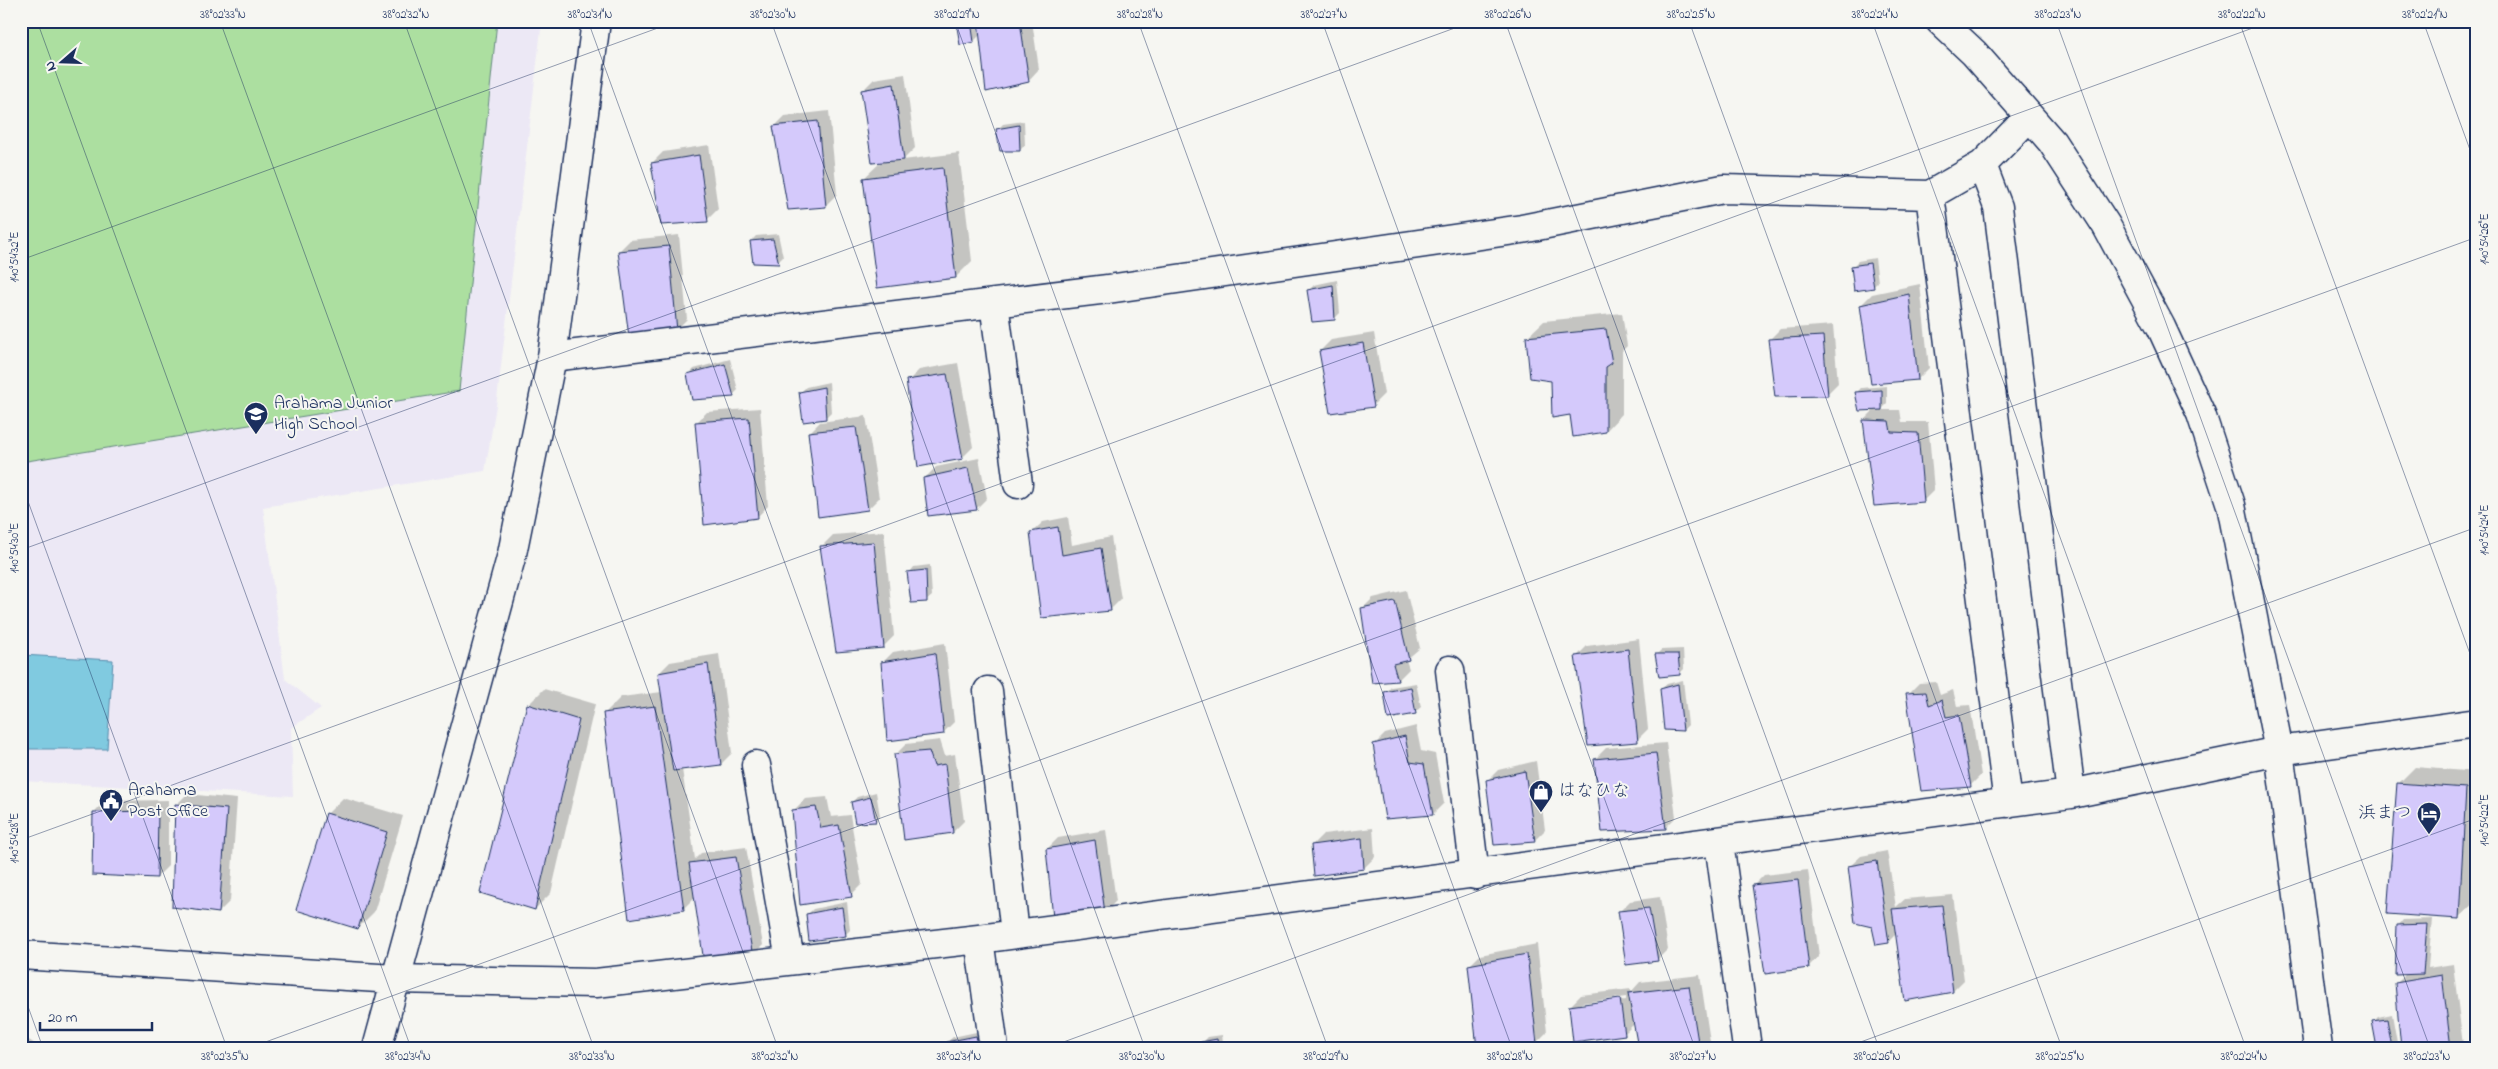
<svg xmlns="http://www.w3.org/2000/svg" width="2498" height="1069" font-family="'Indie Flower','Klee One',sans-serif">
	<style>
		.built { fill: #ece8f5 }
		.green { fill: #acdfa0; stroke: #64877f }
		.water { fill: #80cae0; stroke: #588cac }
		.shadow { fill: #0003; fill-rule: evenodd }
		.building { fill: #d4c9fb; stroke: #1b2f5e }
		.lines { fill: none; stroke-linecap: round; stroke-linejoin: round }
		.street-casing { stroke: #1b2f5e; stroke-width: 31 }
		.secondary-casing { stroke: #1b2f5e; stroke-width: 31 }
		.street { stroke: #f6f6f2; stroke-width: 28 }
		.secondary { stroke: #f6f6f2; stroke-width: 28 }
		.ticks { fill: none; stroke: #1b2f5e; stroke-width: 1; stroke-opacity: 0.45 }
		.labels { text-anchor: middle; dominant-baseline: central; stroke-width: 4; stroke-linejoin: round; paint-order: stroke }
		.poi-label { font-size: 18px; fill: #1b2f5e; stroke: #f6f6f2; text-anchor: start }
		.neatline { fill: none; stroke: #1b2f5e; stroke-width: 2 }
		.ticks-label { font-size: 12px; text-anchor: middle; fill: #1b2f5e }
	</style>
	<rect width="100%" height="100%" fill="#f6f6f2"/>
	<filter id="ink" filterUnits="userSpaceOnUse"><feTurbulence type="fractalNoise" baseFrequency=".02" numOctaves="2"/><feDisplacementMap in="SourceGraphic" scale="10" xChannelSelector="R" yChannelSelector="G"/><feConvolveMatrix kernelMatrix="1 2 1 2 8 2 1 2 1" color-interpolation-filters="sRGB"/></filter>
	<g filter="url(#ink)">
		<path class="built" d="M21,21H542L497,400L485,471L263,507L285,679L321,708L291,728L293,796L21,781Z"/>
		<path class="green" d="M21,21H497L459,391L21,462Z"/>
		<path class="water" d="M21,655L113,660L107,749H21Z"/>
		<path class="shadow" d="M957,21H977L978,33H981L979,21H1032L1039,69L1028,81L981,34L974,41Z
			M905,74L915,148L903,160L959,153L972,261L956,277L864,178L882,161L863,90L874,79Z
			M829,111L837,194L826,205L789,208L774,127L785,116Z
			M1024,121L1025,145L1020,150L998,129L1003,124Z
			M709,145L718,209L707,220L652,163L663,152Z
			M778,234L783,257L778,262L751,241L756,236Z
			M679,235L687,319L676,330L619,251L630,240Z
			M1875,258L1878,282L1873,287L1852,267L1858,261Z
			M1337,280L1340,313L1335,318L1309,290L1314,285Z
			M1920,284L1929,368L1918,379L1861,305L1872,294Z
			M1622,313L1627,346L1622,351V414L1606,431L1571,414L1527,337L1544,321Z
			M1833,325L1838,383L1827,394L1769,340L1780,329Z
			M1374,333L1384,394L1373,405L1320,351L1331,340Z
			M730,359L738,390L733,395L689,375L694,369Z
			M958,363L973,447L962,458L908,381L919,370Z
			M829,382L831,412L825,418L801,392L806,387Z
			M1887,386V404L1881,410H1900L1902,422H1928L1934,490L1923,501L1864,420L1875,409L1856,393L1861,388Z
			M760,408L768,506L757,517L696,423L707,412Z
			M866,416L879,498L868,509L809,433L820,422Z
			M979,458L987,498L976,509L925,478L936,467Z
			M1068,517L1072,545L1111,537L1121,599L1110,610L1031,533L1043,522Z
			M884,531L894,636L883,647L822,546L833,535Z
			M930,565L932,596L926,601L909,573L914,567Z
			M1406,590L1420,648L1406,660L1409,669L1398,680L1362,609L1373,598Z
			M1639,639L1648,729L1637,740L1576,657L1587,646Z
			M945,643L954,722L943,733L882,663L893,652Z
			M1683,649L1684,669L1679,674L1656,655L1661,650Z
			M719,654L732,753L721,764L682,769L695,859L701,853L746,847L763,945L752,956L695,897L683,909L604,714L621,697L662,692L659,673L670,662Z
			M1683,680L1688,725L1683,730L1665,729L1661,689L1667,684Z
			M1936,682L1940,695L1953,690L1957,706L1970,705L1981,775L1970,786L1908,694L1919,683Z
			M1416,683L1421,707L1415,712L1386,693L1391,687Z
			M544,689L595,704L551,893L535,909L528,705Z
			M1416,726L1421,751L1435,754L1444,803L1433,814L1374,745L1385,734Z
			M940,740L945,756L955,754L964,821L953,832L895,755L906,744Z
			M1666,743L1676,817L1665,828L1595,759L1606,748Z
			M1536,761L1545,830L1534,841L1487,781L1498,770Z
			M2415,767L2477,772L2475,902L2458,918L2399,783Z
			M876,792L880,816L875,821L852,802L857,797Z
			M187,794L237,799L230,901L219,912L176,805Z
			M827,797L831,817L850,815L862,884L851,895L794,810L805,799Z
			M343,798L403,816L374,912L358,928L327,814Z
			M168,800V866L157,877L94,812L105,801Z
			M1373,828L1375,857L1364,868L1312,845L1323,834Z
			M1106,830L1116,901L1105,912L1047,849L1058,838Z
			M1887,851L1896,907L1905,899L1953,895L1964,980L1953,991L1897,933L1888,942L1849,867L1861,856Z
			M1808,870L1819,956L1808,967L1753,886L1764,875Z
			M1660,897L1668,949L1657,960L1619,912L1630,901Z
			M847,902L850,930L845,935L808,914L813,909Z
			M2432,919L2428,968L2453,964L2463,1045L2460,1048H2403L2397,983L2406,974L2398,926L2403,920Z
			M1537,944L1547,1032L1536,1043L1469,966L1480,955Z
			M1700,975L1711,1048H1639L1635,1023L1625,1033L1570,1006L1581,995L1631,989V992L1640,982ZM1626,997V1000L1581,1006V1003Z
			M2392,1014L2398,1048H2379L2373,1022L2378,1017Z
			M981,1031L984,1048H949L947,1042L953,1037Z
			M21,1035L38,1046V1048H21Z
			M1222,1035L1224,1048H1203V1042L1208,1037Z
			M938,1043L939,1048H913Z"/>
		<path class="building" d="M956,21H971L974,42L960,45Z
			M978,21H1020L1029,82L986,92Z
			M894,84L904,160L872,163L861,90Z
			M818,121L826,207L788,210L773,126Z
			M1019,125L1020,151H1000L996,129Z
			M699,155L708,222L661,225L651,163Z
			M943,168L956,278L877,288L863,178Z
			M773,239L779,264L753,263L750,241Z
			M669,246L677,331L629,337L618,251Z
			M1870,263L1874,288L1854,291L1851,266Z
			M1333,285L1335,320L1312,322L1307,290Z
			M1909,294L1918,380L1871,384L1860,305Z
			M1606,329L1612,363L1606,367V432L1573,437L1570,415L1552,418L1551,381L1530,378L1526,337Z
			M1823,336L1828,396L1775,397L1768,339Z
			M1363,343L1374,407L1330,413L1319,351Z
			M725,364L734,397L692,400L687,374Z
			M947,374L963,459L918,467L906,380Z
			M824,387L826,419L803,422L799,392Z
			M1882,390V410L1859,411L1855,392Z
			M749,418L758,518L704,525L695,422Z
			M1863,420L1889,421L1891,432L1918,433L1924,502L1874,506Z
			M856,427L868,510L818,517L808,432Z
			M968,468L977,510L928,516L923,478Z
			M1058,527L1062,555L1101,548L1111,611L1041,618L1030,532Z
			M874,542L884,648L836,652L820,546Z
			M926,570L927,602L911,603L907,572Z
			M1395,601L1409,660L1393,664L1398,681L1372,683L1361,608Z
			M1628,649L1638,742L1588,746L1575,656Z
			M935,653L944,734L887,741L881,662Z
			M1655,654H1678L1680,675L1659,677Z
			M708,664L721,765L673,771L658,673Z
			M1678,684L1683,731L1664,730L1660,689Z
			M1411,687L1416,714L1388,719L1384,692Z
			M1926,692L1929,705L1942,700L1946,717L1959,715L1971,787L1921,791L1906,693Z
			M527,704L579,720L535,910L480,893Z
			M655,706L684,910L629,919L603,713Z
			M1405,736L1410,762L1424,764L1433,815L1385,819L1373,744Z
			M929,751L934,766L945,764L953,833L904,840L894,754Z
			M1656,753L1666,829L1602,832L1594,759Z
			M1525,771L1535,842L1494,845L1486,780Z
			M2397,783L2466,788L2459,919L2387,914Z
			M871,797L876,822L855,823L851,802Z
			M175,804L227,809L219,913L172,907Z
			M816,807L821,828L839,825L852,897L800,905L792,810Z
			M158,811L157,878L92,875L93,812Z
			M326,813L387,832L358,929L296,910Z
			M1362,838L1364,869L1314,876L1311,845Z
			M1095,840L1105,913L1053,918L1046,849Z
			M736,857L753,957L704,962L689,863Z
			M1877,861L1889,943L1876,945L1872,927L1855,923L1848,866Z
			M1798,880L1809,968L1765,974L1752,885Z
			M1942,905L1953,992L1905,1001L1892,909Z
			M842,907L846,936L809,941L806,914Z
			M1649,908L1658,961L1626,965L1618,911Z
			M2427,924L2423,974L2395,975L2397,925Z
			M1527,954L1537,1044L1515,1048H1477L1468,965Z
			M2442,975L2451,1048H2401L2395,983Z
			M1689,986L1699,1048H1638L1628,993Z
			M1620,999L1625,1035L1573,1042L1569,1006Z
			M2387,1019L2392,1048H2377L2372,1021Z
			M976,1036L979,1048H947L946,1042Z
			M1217,1039L1218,1048H1202L1201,1042Z"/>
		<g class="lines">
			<defs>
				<path id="street" d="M1982,165L1998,207L2071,794
					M1930,195L2008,803
					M994,303L1018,484
					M552,357L1108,289L1522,229L1723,189L1930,195L1982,165L2029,117
					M1450,670L1475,875
					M988,691L1015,934
					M756,765L790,960
					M1719,842L1747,1048
					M979,939L994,1048
					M394,979L596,983L979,939L2071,794L2279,751L2477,723"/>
				<path id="secondary" d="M1940,21L1974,53L2052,142L2106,225L2161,327L2201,414L2231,505L2279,751L2318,1048
					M21,955L394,979
					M377,1048L512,554L552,357L596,21"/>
			</defs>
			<use href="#street" class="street-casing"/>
			<use href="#secondary" class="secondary-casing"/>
			<use href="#street" class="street"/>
			<use href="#secondary" class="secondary"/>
		</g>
	</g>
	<path class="ticks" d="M37,21L411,1048M220,21L594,1048M404,21L778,1048M588,21L961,1048M771,21L1145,1048M955,21L1328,1048M1138,21L1512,1048M1322,21L1695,1048M1505,21L1879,1048M1689,21L2062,1048M1872,21L2246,1048M2056,21L2430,1048M2239,21L2477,673M2423,21L2477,169M21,260L677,21M21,482L227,1048M21,550L1474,21M21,840L2272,21M21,987L43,1048M249,1048L2477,237M1047,1048L2477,527M1844,1048L2477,818"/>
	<defs>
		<symbol id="school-pin" viewBox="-11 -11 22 30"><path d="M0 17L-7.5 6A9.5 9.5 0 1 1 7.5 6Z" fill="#1b2f5e" stroke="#f6f6f2"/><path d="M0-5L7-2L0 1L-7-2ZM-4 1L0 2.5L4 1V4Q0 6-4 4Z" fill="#fff"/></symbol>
		<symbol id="shop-pin" viewBox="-11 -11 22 30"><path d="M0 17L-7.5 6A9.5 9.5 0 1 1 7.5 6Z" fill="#1b2f5e" stroke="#f6f6f2"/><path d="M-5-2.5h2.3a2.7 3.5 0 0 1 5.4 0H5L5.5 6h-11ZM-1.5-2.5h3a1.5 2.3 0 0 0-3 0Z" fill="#fff"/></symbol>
		<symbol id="civic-pin" viewBox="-11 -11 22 30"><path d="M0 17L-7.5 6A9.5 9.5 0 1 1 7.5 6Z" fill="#1b2f5e" stroke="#f6f6f2"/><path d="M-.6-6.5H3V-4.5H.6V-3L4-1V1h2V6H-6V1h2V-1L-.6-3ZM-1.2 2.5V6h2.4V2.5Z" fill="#fff"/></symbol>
		<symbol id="hotel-pin" viewBox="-11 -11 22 30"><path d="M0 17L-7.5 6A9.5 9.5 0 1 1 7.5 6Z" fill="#1b2f5e" stroke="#f6f6f2"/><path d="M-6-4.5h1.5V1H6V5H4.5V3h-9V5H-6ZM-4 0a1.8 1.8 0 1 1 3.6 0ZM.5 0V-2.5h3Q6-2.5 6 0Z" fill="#fff"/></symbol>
	</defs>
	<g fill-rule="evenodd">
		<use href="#school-pin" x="242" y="400" width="28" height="38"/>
		<use href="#shop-pin" x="1527" y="778" width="28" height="38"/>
		<use href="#civic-pin" x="97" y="787" width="28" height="38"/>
		<use href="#hotel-pin" x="2415" y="800" width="28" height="38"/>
	</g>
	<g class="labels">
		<g class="poi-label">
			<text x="274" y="404">Arahama Junior<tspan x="274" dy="21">High School</tspan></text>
			<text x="128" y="791">Arahama<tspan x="128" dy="21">Post Office</tspan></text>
			<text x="1558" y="792">はなひな</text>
			<text x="2412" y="814" text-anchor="end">浜まつ</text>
		</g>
	</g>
	<rect width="2498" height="1069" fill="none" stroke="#f6f6f2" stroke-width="55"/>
	<g transform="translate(62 62) rotate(250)" stroke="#f6f6f2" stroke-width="4" paint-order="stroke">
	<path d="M0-4L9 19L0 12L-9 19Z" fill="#1b2f5e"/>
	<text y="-8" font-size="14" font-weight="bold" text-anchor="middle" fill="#1b2f5e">N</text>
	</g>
	<path d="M40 1022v8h112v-8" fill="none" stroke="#1b2f5e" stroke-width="2.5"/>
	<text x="48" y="1022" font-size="15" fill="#1b2f5e" stroke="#f6f6f2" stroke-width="4" paint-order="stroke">20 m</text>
	<rect x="28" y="28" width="2442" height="1014" class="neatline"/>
	<g class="ticks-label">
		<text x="223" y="18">38°02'33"N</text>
		<text x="406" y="18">38°02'32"N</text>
		<text x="590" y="18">38°02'31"N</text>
		<text x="773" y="18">38°02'30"N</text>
		<text x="957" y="18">38°02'29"N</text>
		<text x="1140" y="18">38°02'28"N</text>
		<text x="1324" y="18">38°02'27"N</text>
		<text x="1508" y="18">38°02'26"N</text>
		<text x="1691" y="18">38°02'25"N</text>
		<text x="1875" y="18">38°02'24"N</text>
		<text x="2058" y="18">38°02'23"N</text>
		<text x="2242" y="18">38°02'22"N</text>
		<text x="2425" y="18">38°02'21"N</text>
		<text transform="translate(2484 239) rotate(-90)" y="4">140°54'26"E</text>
		<text transform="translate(14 257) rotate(-90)" y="4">140°54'32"E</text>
		<text transform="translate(2484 530) rotate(-90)" y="4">140°54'24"E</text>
		<text transform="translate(14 548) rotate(-90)" y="4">140°54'30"E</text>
		<text transform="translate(2484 820) rotate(-90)" y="4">140°54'22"E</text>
		<text transform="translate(14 838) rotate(-90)" y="4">140°54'28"E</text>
		<text x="225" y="1060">38°02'35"N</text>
		<text x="408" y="1060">38°02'34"N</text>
		<text x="592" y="1060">38°02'33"N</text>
		<text x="775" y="1060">38°02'32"N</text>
		<text x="959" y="1060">38°02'31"N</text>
		<text x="1142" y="1060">38°02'30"N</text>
		<text x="1326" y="1060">38°02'29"N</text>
		<text x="1510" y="1060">38°02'28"N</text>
		<text x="1693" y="1060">38°02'27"N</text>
		<text x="1877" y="1060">38°02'26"N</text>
		<text x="2060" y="1060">38°02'25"N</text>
		<text x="2244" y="1060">38°02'24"N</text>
		<text x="2427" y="1060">38°02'23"N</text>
	</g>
</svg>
